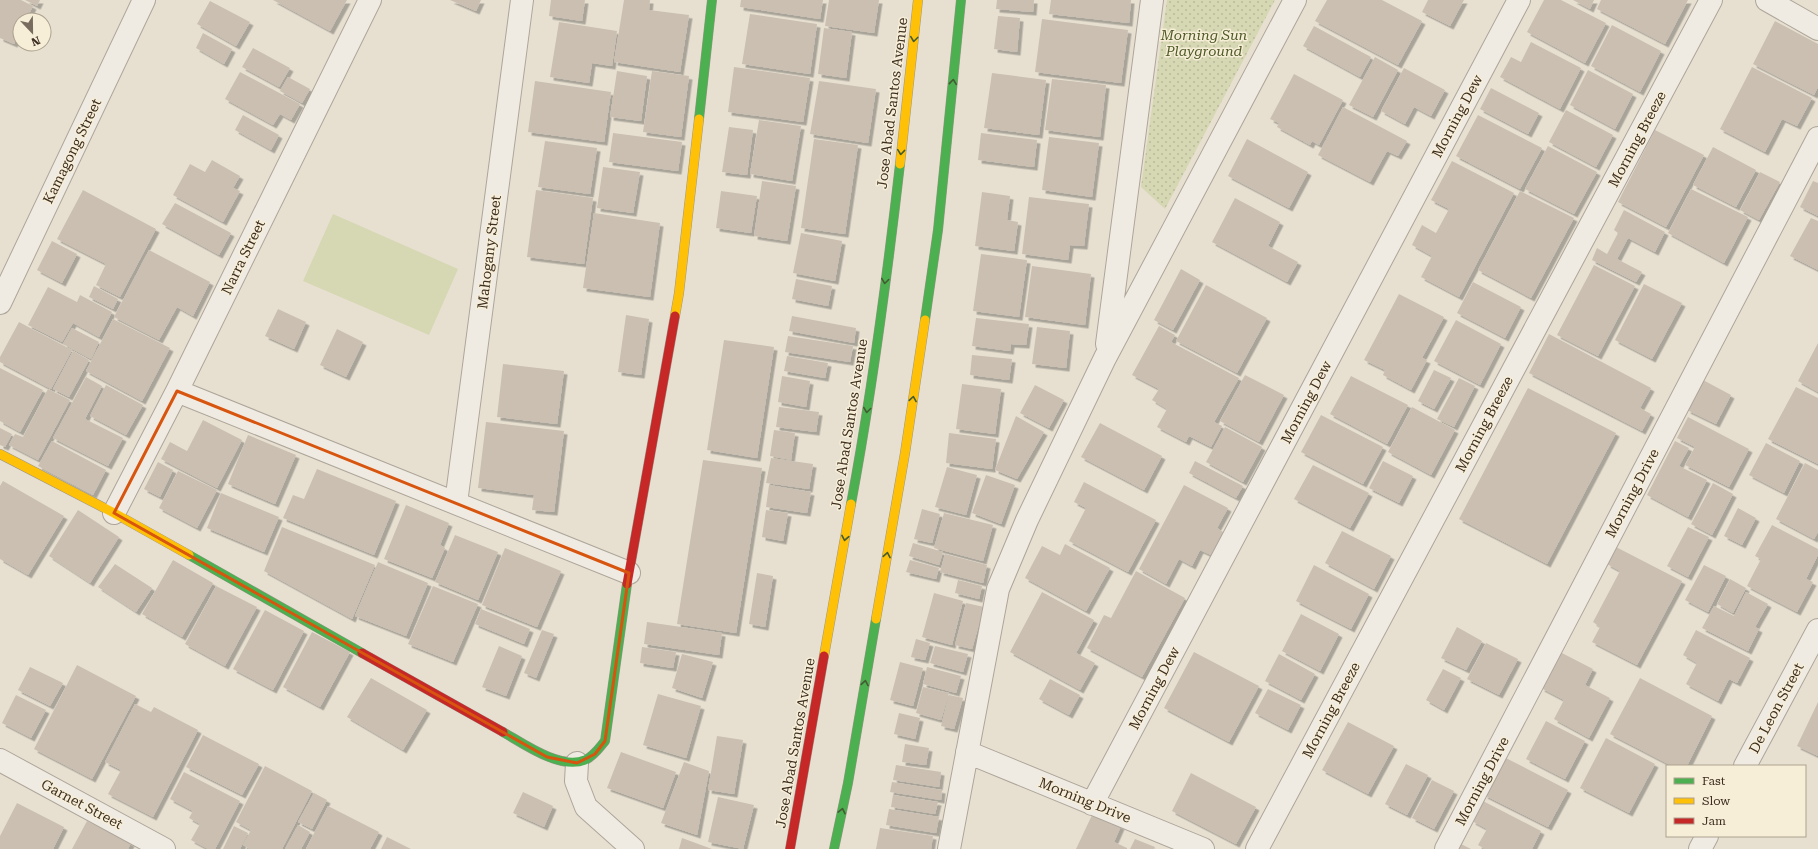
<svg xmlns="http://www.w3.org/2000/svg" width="1818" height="849" font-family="'Roboto Serif',serif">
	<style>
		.grass { fill: url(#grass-dots) }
		.garden { fill: #d6d7b3 }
		.building { fill: #cbbfb2; filter: url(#shadow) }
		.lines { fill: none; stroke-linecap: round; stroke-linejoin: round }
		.street-casing { stroke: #ada599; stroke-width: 24 }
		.fast-casing { stroke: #9c958a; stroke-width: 10 }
		.slow-casing { stroke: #9c958a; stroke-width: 10 }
		.jam-casing { stroke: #9c958a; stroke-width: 10 }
		.street { stroke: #efebe3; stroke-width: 22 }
		.fast { stroke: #4caf50; stroke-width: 9 }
		.slow { stroke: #ffc107; stroke-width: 9 }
		.jam { stroke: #c62828; stroke-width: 9 }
		.oneway { stroke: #425b31 }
		.marked { fill: none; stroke: #d7550e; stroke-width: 3; stroke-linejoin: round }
		.labels { text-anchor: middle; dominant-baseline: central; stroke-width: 3; stroke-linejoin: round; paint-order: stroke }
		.park-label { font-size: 14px; font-style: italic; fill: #4d5a26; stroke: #f7eed8 }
		.street-label { font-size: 14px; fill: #3d2e20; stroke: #f7eed8 }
	</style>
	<defs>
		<pattern id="grass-dots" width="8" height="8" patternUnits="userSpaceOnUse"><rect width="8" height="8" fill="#d6d7b3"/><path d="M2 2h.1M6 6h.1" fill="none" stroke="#b9b99a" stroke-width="1.8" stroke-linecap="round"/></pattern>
		<filter id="shadow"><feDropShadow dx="3.5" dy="3.5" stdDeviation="0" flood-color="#0004"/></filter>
	</defs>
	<rect width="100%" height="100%" fill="#e7e0d1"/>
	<path class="grass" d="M1167,0H1275L1165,209L1141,187Z"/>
	<path class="garden" d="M333,214L458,269L429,335L303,281Z"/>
	<path class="building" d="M0,0H21L33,6L26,20H20V32L14,44L0,38Z
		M25,0H40L37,6Z
		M273,0H347L330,31Z
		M450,0H481L476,11Z
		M551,0H585L582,21L549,16Z
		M624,0H650L649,10L689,15L680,72L614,62Z
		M741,0H823L820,19L740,7Z
		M829,0H879L874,33L825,26Z
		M997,0H1034L1033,12L996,9Z
		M1051,0H1131L1129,23L1049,14Z
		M1327,0H1382L1422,21L1398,65L1315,21Z
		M1428,0H1464L1450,26L1422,12Z
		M1544,0H1561L1606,23L1585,63L1527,32Z
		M1573,0H1594L1590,9Z
		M1601,0H1688L1665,44L1597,9Z
		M210,1L250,22L236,46L197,24Z
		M750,14L817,24L810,74L742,64Z
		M998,16L1020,18L1017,52L994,49Z
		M1042,19L1128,30L1121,83L1035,72Z
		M1775,21L1818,44V87L1814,95L1753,64Z
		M559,22L617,31L612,66L592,63L589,83L550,77Z
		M1612,25L1661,51L1640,92L1591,66Z
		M1314,26L1371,57L1360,77L1303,46Z
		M824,28L852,32L846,78L818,74Z
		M203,33L232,49L224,64L196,48Z
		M1531,42L1581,68L1560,109L1500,77L1511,57L1521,62Z
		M253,48L290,68L279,87L242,67Z
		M1375,57L1398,70L1373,117L1349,105Z
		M734,67L810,78L803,122L728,112Z
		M1752,67L1812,98L1797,126L1782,119L1765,152L1720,129Z
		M1404,68L1445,90L1431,116L1414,107L1405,124L1381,111Z
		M1588,70L1633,94L1615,129L1570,105Z
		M617,71L647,76L641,121L610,117Z
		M652,71L689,76L681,137L643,132Z
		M240,72L300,104L291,120L280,114L273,125L225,99Z
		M992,73L1046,80L1039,135L984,128Z
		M1294,74L1343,100L1319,145L1312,141L1310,145L1277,127L1279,123L1270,119Z
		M288,77L310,89L302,103L280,91Z
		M1052,79L1106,85L1100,137L1045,130Z
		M535,81L611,92L604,142L528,132Z
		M819,81L876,89L868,143L810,134Z
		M1491,88L1539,113L1528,134L1480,109Z
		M1343,107L1407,141L1398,156L1387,151L1370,182L1318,155Z
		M1566,110L1613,135L1596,167L1549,142Z
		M243,115L279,135L271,150L235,130Z
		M1478,115L1542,148L1520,189L1456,156Z
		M759,120L801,126L792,181L750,174Z
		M729,127L753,130L747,175L722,172Z
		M1655,130L1704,155L1666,227L1618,202Z
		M613,133L682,142L678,171L609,162Z
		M981,133L1037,140L1034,167L978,160Z
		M1049,137L1099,143L1092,197L1042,190Z
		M814,139L858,145L845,234L801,228Z
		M1247,139L1308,172L1289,208L1228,176Z
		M545,141L597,148L590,194L538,187Z
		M1548,146L1597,172L1574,214L1525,189Z
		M1713,147L1756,170L1736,207L1693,185Z
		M212,160L240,176L233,188L240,191L223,222L173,195L190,164L205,172Z
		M1452,161L1514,193L1459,297L1421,277L1432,256L1412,245L1422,225L1436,233L1449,209L1431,200Z
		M603,167L640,172L633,213L597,208Z
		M1760,172L1780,182L1759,220L1740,210Z
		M762,181L796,186L787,241L754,236Z
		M1813,181L1818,183V216L1800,207Z
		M1691,189L1748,217L1724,263L1668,233Z
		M83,190L156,229L120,297L96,285L106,264L57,239Z
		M536,190L593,198L584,264L527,257Z
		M721,191L757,196L751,233L716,228Z
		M1520,191L1574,218L1531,298L1478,270Z
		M982,192L1010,196L1007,220L1018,222L1014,251L975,246Z
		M1029,197L1089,204L1084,246L1070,245L1068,260L1022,254Z
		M1235,198L1280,222L1268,246L1298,262L1287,282L1212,242Z
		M175,203L231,233L219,255L162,224Z
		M1624,210L1665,232L1655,252L1628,238L1617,259L1642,272L1636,282L1592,260L1597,248L1607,254L1618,233L1614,230Z
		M594,213L660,223L650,297L583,288Z
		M1811,218L1818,221V270L1790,256Z
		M801,233L842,241L835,281L793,273Z
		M52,241L77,254L62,283L37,270Z
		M149,250L210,282L193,316L177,307L159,340L114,317Z
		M981,254L1027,260L1019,317L973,311Z
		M1594,265L1635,286L1598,356L1557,335Z
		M1032,266L1091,274L1085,325L1025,317Z
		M1181,269L1200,280L1173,330L1154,320Z
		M796,279L832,286L828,306L792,299Z
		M1473,282L1521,307L1505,338L1457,313Z
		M1644,284L1682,303L1652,359L1615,340Z
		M1206,285L1267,318L1237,373L1176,341Z
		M94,286L118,299L113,309L89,297Z
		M48,287L77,302L80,295L112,312L99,337L73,323L62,342L28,325Z
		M1399,294L1444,317L1422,358L1427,360L1411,390L1383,375L1385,370L1364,360Z
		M278,309L306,322L294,349L265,336Z
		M626,315L649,319L641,375L618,372Z
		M792,316L856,328L854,343L789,331Z
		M976,318L1029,324L1026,345L1011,344L1010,351L972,346Z
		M113,319L170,348L142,401L86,371Z
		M1456,320L1501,344L1480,385L1434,361Z
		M19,322L72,350L51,389L0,362V357Z
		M1159,326L1175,335L1171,342L1239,378L1214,422L1222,426L1211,447L1189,436L1186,442L1157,427L1167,409L1152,400L1159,389L1132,375Z
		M1037,327L1070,331L1066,368L1032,364Z
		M72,328L99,342L91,359L63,344Z
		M337,329L363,342L346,377L320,365Z
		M1549,334L1651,388L1640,408L1651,414L1642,431L1529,373Z
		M788,336L853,346L850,362L785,352Z
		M724,340L774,347L757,458L707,450Z
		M1818,343V392L1798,381Z
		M73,351L89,360L69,397L53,389Z
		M972,355L1012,359L1009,380L970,375Z
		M787,356L828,363L825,378L784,371Z
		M503,364L564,371L557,424L497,417Z
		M0,368L43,390L20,432L0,421Z
		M1434,370L1451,378L1434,409L1418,401Z
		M1245,375L1284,395L1259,442L1220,421Z
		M782,376L810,381L806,407L778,402Z
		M1351,376L1408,405L1387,444L1330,414Z
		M86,377L102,386L85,419L123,438L108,466L53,438Z
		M1459,378L1475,386L1454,427L1437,419Z
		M1703,380L1731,395L1716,424L1687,410Z
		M962,384L1001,389L995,434L956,429Z
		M106,385L143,405L126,435L90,416Z
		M1035,385L1064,400L1049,428L1020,413Z
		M1796,387L1818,398V464L1768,439Z
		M1528,388L1616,433L1547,564L1459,519Z
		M48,389L70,400L38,460L9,445L15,434L23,437Z
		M779,407L819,412L816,432L776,427Z
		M1412,407L1455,430L1431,475L1388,452Z
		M1321,415L1383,447L1363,484L1301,452Z
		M1016,416L1044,432L1017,479L995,470Z
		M1688,417L1749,449L1729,487L1685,465L1695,447L1677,438Z
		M203,420L242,440L217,488L161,459L170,442L187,451Z
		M486,422L564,431L554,512L532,510L534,495L478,488Z
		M1100,423L1162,456L1144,490L1081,457Z
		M1225,427L1262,447L1243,482L1206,462Z
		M0,428L12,434L5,447L0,445Z
		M774,430L795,433L791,460L770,456Z
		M949,433L996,439L992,469L946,463Z
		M248,435L296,455L275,504L228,484Z
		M52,441L106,470L93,495L38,466Z
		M1675,441L1689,448L1679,466L1707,480L1688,517L1647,495Z
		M1766,443L1800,461L1784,493L1749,475Z
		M771,458L813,464L809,489L766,483Z
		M703,460L762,468L736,633L677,624Z
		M1195,461L1243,486L1236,498L1189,473Z
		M1383,461L1413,476L1399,503L1369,488Z
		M158,462L173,470L160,497L144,489Z
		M1805,463L1818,470V532L1814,539L1776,519Z
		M1313,465L1369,493L1350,528L1294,499Z
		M947,467L977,475L966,515L935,507Z
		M317,469L396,501L374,555L283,518L293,495L304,499Z
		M178,471L217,490L197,528L159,508Z
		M986,475L1015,485L1001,524L972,513Z
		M3,481L64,516L28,575L0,559V486Z
		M1084,482L1156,520L1128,572L1069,541L1086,508L1074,502Z
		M1713,483L1733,494L1712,535L1691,524Z
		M769,485L811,492L807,513L766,507Z
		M1184,485L1228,508L1217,528L1223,532L1211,555L1200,550L1192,566L1179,559L1166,584L1139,569Z
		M221,493L279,517L264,552L207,528Z
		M406,505L449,523L440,545L445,548L432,578L384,559Z
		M1738,508L1756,518L1742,545L1724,536Z
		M922,509L940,514L932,543L914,539Z
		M78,510L119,537L90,583L49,556Z
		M766,510L788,513L783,541L762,537Z
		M944,513L993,525L983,561L934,548Z
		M1772,525L1818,549V555L1806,579L1813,582L1797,612L1747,586L1761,559L1755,556Z
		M282,527L375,565L352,619L264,571Z
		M1688,527L1709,537L1688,577L1667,566Z
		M1342,531L1391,556L1374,589L1325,563Z
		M455,535L498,552L478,600L435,582Z
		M913,543L943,552L939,565L909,556Z
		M1065,544L1110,568L1086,611L1025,578L1042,546L1060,555Z
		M1616,547L1682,581L1637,665L1592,642L1600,627L1593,622L1620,571L1607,564Z
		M505,548L561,571L537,627L482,605Z
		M945,554L987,565L983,583L940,572Z
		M173,560L213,583L182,637L142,614Z
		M910,560L939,568L936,579L906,572Z
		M378,562L428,583L406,636L355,616Z
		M115,564L152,588L136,612L98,587Z
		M1314,565L1369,594L1351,629L1296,601Z
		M1704,565L1726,576L1708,612L1685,600Z
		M1136,571L1185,598L1142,677L1087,648L1104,615L1111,618Z
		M757,573L773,576L765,627L749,624Z
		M1730,579L1746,588L1733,613L1717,604Z
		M958,580L982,586L979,599L955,593Z
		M216,586L257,607L225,666L185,644Z
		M433,586L478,604L453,662L408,644Z
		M1042,592L1094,620L1076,653L1095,663L1080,690L1010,652Z
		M1746,592L1768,604L1755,627L1759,629L1748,651L1702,628L1714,606L1734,616Z
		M934,593L963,601L952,645L922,637Z
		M966,603L984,607L972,649L955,645Z
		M481,609L530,629L524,644L475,624Z
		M265,610L304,631L273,690L233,669Z
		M1301,614L1339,634L1320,671L1282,651Z
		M647,622L722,633L719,655L644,644Z
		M1457,627L1482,641L1466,670L1441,658Z
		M542,630L554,634L536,678L524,673Z
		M1696,630L1750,658L1737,683L1729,679L1718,701L1686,684L1697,663L1683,655Z
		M312,632L350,652L320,707L283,687Z
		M916,639L930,643L925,660L911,657Z
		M1486,643L1518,659L1499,695L1467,679Z
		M499,646L522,656L506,696L482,687Z
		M935,646L968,654L963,672L930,663Z
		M642,647L676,652L673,668L640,663Z
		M1194,652L1259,686L1229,742L1164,708Z
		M1560,652L1593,669L1585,685L1610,698L1589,738L1554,719L1564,700L1541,688Z
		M682,654L713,662L702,698L672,688Z
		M1279,654L1315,674L1301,700L1265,681Z
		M900,662L923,668L913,706L890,700Z
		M77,665L136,696L92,779L34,749Z
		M30,667L63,683L50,706L18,690Z
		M927,667L961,676L956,693L923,684Z
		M1443,669L1461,678L1444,710L1426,700Z
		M371,678L427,710L403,750L347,717Z
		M1640,678L1712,716L1687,766H1672L1610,734Z
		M1050,679L1080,695L1069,715L1039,699Z
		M923,687L949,693L941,720L916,713Z
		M1268,689L1301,705L1288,730L1255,713Z
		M658,694L701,706L686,758L643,745Z
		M16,695L46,710L31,738L2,723Z
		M949,695L963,698L954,729L941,726Z
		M1818,702V756L1797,746Z
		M135,704L151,712L154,707L198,730L153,817L108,794L121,770L105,762Z
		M899,713L920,718L915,739L894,734Z
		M1546,721L1585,741L1565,779L1526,759Z
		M1348,722L1394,746L1368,794L1322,770Z
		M203,735L259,764L242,795L186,767Z
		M717,736L743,740L734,794L708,790Z
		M1606,738L1655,764L1629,813L1580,788Z
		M905,744L929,748L926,765L902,762Z
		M621,752L676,772L663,808L607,788Z
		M1504,757L1568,790L1548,827L1484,795Z
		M684,762L709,771L697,835L661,823Z
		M1406,764L1428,775L1407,815L1385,804Z
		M896,765L941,772L939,787L893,780Z
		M265,766L312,791L282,849H250L243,845L251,830L236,822Z
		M184,772L240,801L215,849H208L191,840L200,824L189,818L193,811L170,799Z
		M1191,773L1256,807L1236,844L1172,811Z
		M1432,780L1454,791L1434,829L1412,818Z
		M892,782L942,790L941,800L890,792Z
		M523,792L553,806L544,827L513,813Z
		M314,793L327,800L312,829L298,822Z
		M893,795L938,802L935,814L891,807Z
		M718,797L754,805L743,849L708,842Z
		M1483,801L1541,831L1532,849H1485L1478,845L1487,829L1472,821Z
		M17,803L64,827L53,849H0V836Z
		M328,806L379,832L370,849H306Z
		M889,809L939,817L936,833L886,825Z
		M1093,813L1121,826L1114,842L1127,848V849H1076Z
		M87,821L131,843L128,849H72Z
		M298,825L310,832L301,849H285Z
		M234,826L248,833L240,849H223Z
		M880,828L933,836L931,849H876Z
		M387,837L411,849H381Z
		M682,838L712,849H679Z
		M1135,839L1155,847L1154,849H1130Z
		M1461,844L1471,849H1458Z"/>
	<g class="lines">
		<defs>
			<path id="street" d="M1767,0L1818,29
				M0,303L144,0
				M1107,344L1152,0
				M177,391L629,573
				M456,503L522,0
				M114,513L177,391L370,0
				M967,752L1203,849
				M0,760L164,849
				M577,763L576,781L586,807L633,849
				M1745,766L1818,630
				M1092,804L1519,0
				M949,849L998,589L1027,520L1105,358L1295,0
				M1257,849L1711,0
				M1446,849L1818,138
				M1700,849L1707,836"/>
			<path id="fast" d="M699,119L712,0
				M925,320L938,230L961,0
				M851,504C872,392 887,278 900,164
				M189,555L362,653
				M503,732C524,744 560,770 585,760C594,756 599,748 605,741L627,584
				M834,849L848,783L876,619"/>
			<path id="slow" d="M900,164L918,0
				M675,316L679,293L699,119
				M0,454L114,513L189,555
				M876,619L905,453L925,320
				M824,656L851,504"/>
			<path id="jam" d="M627,584L675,316
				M362,653L503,732
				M790,849L824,656"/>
		</defs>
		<use href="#street" class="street-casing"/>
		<use href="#fast" class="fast-casing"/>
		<use href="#slow" class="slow-casing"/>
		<use href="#jam" class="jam-casing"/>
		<use href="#street" class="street"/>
		<use href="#fast" class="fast"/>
		<use href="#slow" class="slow"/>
		<use href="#jam" class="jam"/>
	</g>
	<defs><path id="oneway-chevron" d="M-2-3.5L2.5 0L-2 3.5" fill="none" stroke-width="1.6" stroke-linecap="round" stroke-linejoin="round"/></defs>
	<g class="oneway">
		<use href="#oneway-chevron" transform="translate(914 39) rotate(97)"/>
		<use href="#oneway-chevron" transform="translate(953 82) rotate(-84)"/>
		<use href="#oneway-chevron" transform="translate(901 152) rotate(96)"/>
		<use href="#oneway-chevron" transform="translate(885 281) rotate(98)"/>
		<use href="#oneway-chevron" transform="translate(913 399) rotate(-81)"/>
		<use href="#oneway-chevron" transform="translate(867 410) rotate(98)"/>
		<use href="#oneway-chevron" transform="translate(845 538) rotate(100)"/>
		<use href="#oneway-chevron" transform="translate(887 555) rotate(-80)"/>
		<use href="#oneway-chevron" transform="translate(865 683) rotate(-80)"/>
		<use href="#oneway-chevron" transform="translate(842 811) rotate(-78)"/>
	</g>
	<path class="marked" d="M177,391L629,573L605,741L595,754L577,763L547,757L114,513Z"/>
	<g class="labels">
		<g class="park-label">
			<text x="1204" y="35">Morning Sun<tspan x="1204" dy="16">Playground</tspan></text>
		</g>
		<g class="street-label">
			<text transform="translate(892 103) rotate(-83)">Jose Abad Santos Avenue</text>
			<text transform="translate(1457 116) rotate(-62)">Morning Dew</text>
			<text transform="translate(1637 139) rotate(-62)">Morning Breeze</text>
			<text transform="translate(72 151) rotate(-64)">Kamagong Street</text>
			<text transform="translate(489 252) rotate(-83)">Mahogany Street</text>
			<text transform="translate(243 257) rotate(-64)">Narra Street</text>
			<text transform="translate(1306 402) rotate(-62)">Morning Dew</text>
			<text transform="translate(849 424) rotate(-81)">Jose Abad Santos Avenue</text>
			<text transform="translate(1484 424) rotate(-62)">Morning Breeze</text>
			<text transform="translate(1632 493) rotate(-62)">Morning Drive</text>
			<text transform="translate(1154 688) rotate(-62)">Morning Dew</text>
			<text transform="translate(1776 708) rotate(-62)">De Leon Street</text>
			<text transform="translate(1331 710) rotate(-62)">Morning Breeze</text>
			<text transform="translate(795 743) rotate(-80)">Jose Abad Santos Avenue</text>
			<text transform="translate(1482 781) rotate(-62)">Morning Drive</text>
			<text transform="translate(1085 800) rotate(22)">Morning Drive</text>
			<text transform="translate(82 804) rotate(28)">Garnet Street</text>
		</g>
	</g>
	<rect x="1666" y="765" width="140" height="72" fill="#f7eed8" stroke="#ada18e"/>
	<rect x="1674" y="778" width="20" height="6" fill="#4caf50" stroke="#ada18e"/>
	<text x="1702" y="785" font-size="12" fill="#3d2e20">Fast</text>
	<rect x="1674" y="798" width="20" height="6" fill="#ffc107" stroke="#ada18e"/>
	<text x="1702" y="805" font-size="12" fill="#3d2e20">Slow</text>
	<rect x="1674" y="818" width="20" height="6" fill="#c62828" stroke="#ada18e"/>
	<text x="1702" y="825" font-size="12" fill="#3d2e20">Jam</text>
	<g transform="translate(32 32) rotate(158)"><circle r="19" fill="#f7eed8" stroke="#ada18e"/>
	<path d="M0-3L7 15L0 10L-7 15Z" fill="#786c5e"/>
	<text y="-6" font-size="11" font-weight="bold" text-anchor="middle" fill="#3d2e20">N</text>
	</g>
</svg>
